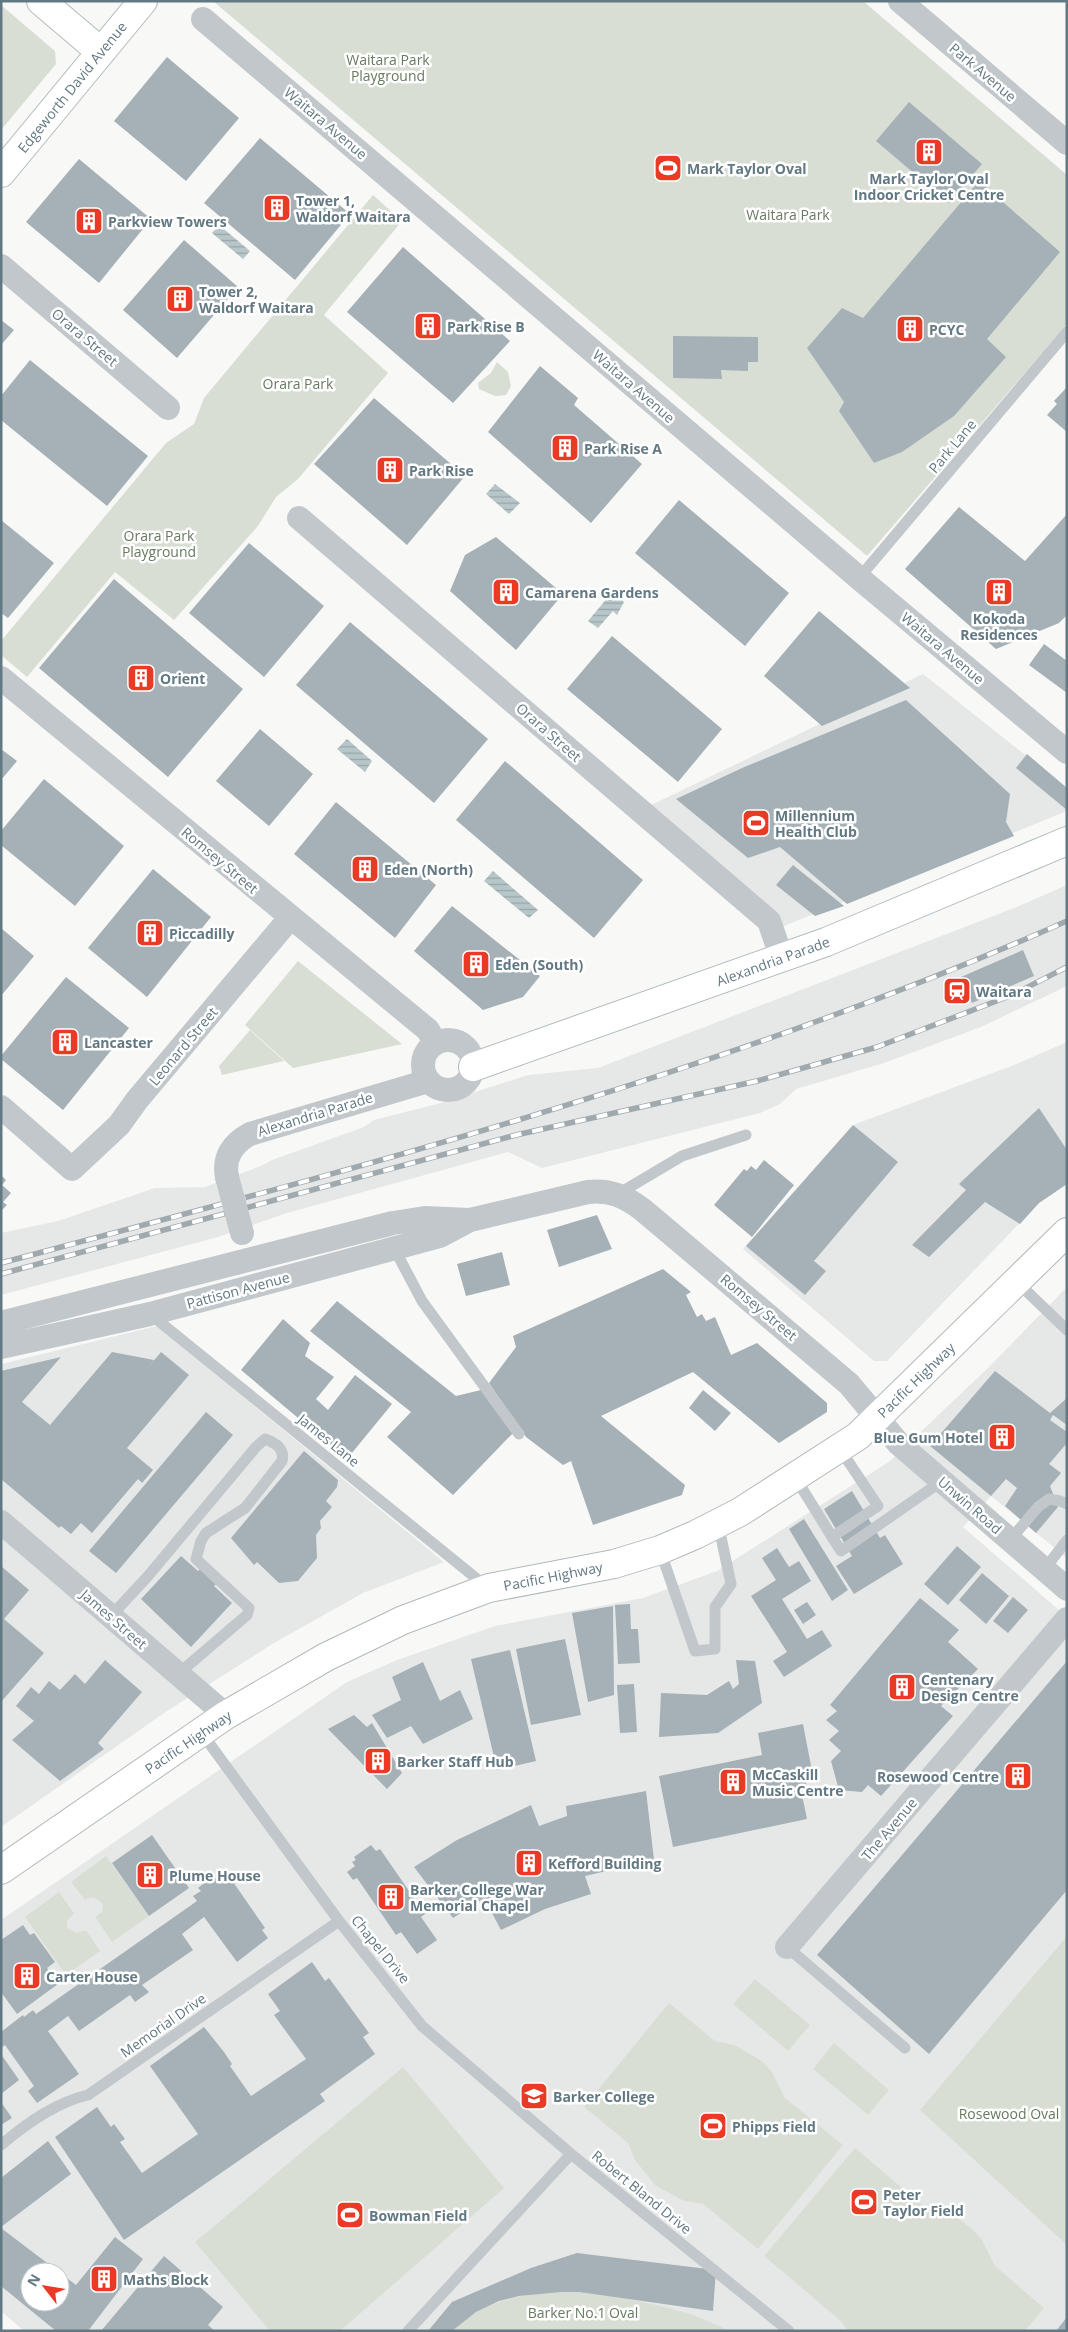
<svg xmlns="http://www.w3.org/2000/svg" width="1068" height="2332" font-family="'Open Sans',sans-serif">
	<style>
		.built { fill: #e6e8e7; fill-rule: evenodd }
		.green { fill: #d9ded5 }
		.water { fill: url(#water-rules) }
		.building { fill: #a5b1b6 }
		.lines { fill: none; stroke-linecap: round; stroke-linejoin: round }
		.secondary-casing { stroke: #b3bbbf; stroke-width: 30 }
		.primary-casing { stroke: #b2b9bc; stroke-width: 30 }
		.lane { stroke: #c1c7ca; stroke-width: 11 }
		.street { stroke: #c1c7ca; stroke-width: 24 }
		.secondary { stroke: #fff; stroke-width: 28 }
		.primary { stroke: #fff; stroke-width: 28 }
		.rail-casing { stroke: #a0aaae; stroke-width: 5.5 }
		.rail { stroke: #fff; stroke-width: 4; stroke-dasharray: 11; stroke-linecap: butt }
		.street-bridge { stroke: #c1c7ca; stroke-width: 24 }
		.labels { text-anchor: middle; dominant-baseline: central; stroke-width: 5; stroke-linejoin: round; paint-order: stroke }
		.park-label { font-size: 14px; fill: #697a61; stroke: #fff }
		.street-label { font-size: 14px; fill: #627882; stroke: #fff }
		.poi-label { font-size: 14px; font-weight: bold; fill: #627882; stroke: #fff; text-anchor: start }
	</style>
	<defs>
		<pattern id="water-rules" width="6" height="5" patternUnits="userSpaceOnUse" patternTransform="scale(1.25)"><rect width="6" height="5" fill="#b7c6c9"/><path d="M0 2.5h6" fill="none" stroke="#98a6a9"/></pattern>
	</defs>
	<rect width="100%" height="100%" fill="#f8f8f6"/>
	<path class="built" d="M923,674L1067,788V811L779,928L643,809Z
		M1067,885V986L981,1027L884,1063L796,1089L780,1104L760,1113L542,1168L508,1152L287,1213L218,1237L1,1295V1233L58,1221L155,1188L205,1187L263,1165L272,1160L364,1127L374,1120L441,1103L528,1075L598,1068L1019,906Z
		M1067,1042V1184L1039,1203L887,1361H874L743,1249L853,1125L1014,1065Z
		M1067,1287V1558L991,1496L963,1527L1067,1617V2331H24L1,2311V1920L347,1682L397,1660L495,1626L643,1598L717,1571L890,1461L989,1367ZM30,2272H60V2302H30Z
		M157,1326L444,1562L363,1593L274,1643L167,1711L1,1827V1364Z"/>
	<path class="green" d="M213,1H863L1067,175V324L867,556Z
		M1,5L55,51L56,64L1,130Z
		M373,195L402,221L324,315L388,373L298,479L276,497L258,526L174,620L115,572L27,677L1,655V641L166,443L194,424L204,398Z
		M497,362L508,372L511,386L506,395L495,396L479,389L478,383L491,373Z
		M298,961L402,1044L293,1068L245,1025Z
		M250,1030L284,1061L222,1075L219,1066Z
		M106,1856L149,1916L112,1942L95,1917L102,1912L103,1905C99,1899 92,1895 85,1900L71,1882Z
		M59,1892L74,1913L67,1921V1928L76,1933L86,1930L100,1951L66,1975L25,1917Z
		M1067,1936V2245L920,2110Z
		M755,1979L810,2025L788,2051L733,2004Z
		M669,2003L715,2041L734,2045L762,2061L772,2072L785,2098L843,2145L758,2249L703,2204L684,2201L655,2185L635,2160L628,2143L584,2107Z
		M834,2043L889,2090L868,2115L813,2069Z
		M403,2067L504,2188L340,2331H270L195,2242Z
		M855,2148L926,2208L944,2212L959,2219L972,2229L982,2240L995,2266L1044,2308L1025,2331H847L842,2322L764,2256Z
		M579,2292C629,2299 683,2306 729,2331H452C460,2324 468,2317 477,2312C508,2294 544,2292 579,2292Z"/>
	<path class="water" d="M219,225L250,251L243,259L212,233Z
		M495,484L520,503L509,514L486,494Z
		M614,590L624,602L617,615L613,611L598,628L588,621Z
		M347,739L372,761L365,772L337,749Z
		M493,871L538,910L529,918L484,881Z"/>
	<path class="building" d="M167,57L239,118L186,181L114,121Z
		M909,102L982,164L949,203L876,141Z
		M260,138L350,214L295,280L204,203Z
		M79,159L151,219L99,283L26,222Z
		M979,181L1060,252L987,339L1006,357L954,416L902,452L874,463L839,411L844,402L807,348L842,308L863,318Z
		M184,240L238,287L177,358L123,310Z
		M403,247L510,341L453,403L347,312Z
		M1,320L14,330L1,345Z
		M673,336L758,337V362H748V371L721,370L722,379L673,378Z
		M30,360L148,456L107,506L1,420V396Z
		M540,366L578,398L574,405L642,464L591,523L488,432Z
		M1067,387V432L1047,415L1057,404L1054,401Z
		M374,398L465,476L407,545L314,464Z
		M679,500L789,593L745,646L635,553Z
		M959,507L1025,561L1067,514V615L1059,623L996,649L905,569Z
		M1,520L54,563L8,618L1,613Z
		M496,537L563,594L516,650L450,591L465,555Z
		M249,543L324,606L264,677L189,613Z
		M114,579L243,689L168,777L39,668Z
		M819,611L910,688L822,726L764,676Z
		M350,622L488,739L434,803L296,685Z
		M612,636L722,729L678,782L567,689Z
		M1044,644L1067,661V693L1029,665Z
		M906,700L1010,794L1006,822L1014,836L847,904L780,847L748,858L676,799L742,768Z
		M260,729L313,774L269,826L216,781Z
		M1,749L17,761L1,780Z
		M1027,754L1067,788V810L1016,768Z
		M505,761L643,880L594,938L456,820Z
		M44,779L124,846L75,906L1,845V831Z
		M336,802L436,885L395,938L294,854Z
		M793,865L844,906L815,916L776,885Z
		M153,869L211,917L147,997L88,948Z
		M452,906L540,976L523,997L483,1010L414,951Z
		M1,928L34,956L1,996Z
		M1023,950L1034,976L972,1003L961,977Z
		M66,977L129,1028L63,1110L1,1059V1056Z
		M1039,1108L1067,1150V1184L1039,1203L1020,1224L985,1202L929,1257L912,1245L966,1190L959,1184Z
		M853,1125L898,1162L814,1261L826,1271L805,1295L746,1246Z
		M764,1160L794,1185L752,1237L714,1205L744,1169L747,1171L751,1166L756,1170Z
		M1,1175L6,1180L2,1185L11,1193L3,1202L7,1205L1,1211Z
		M597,1215L612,1249L559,1267L547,1230Z
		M502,1252L510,1285L466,1296L457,1264Z
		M663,1269L691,1292L686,1295L697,1317L702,1314L706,1321L715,1317L731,1355L757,1343L827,1403V1412L779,1443L693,1372L601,1416L685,1485L682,1495L593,1525L571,1461L563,1465L526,1437L489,1383L516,1347L513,1336Z
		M337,1301L456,1396L481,1390L513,1433L453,1495L387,1437L411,1412L310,1331Z
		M283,1319L310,1343L305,1356L334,1377L316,1399L328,1410L355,1375L392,1404L347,1459L241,1370Z
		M112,1352L154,1360L146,1370L161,1352L189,1375L127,1448L153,1470L142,1483L138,1479L92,1533L81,1523L71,1534L61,1526L59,1528L1,1479V1371L61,1357L22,1402L50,1425Z
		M995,1371L1050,1413L1067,1398V1425L1053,1415L1050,1420L1067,1432V1443L1049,1464L1061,1473L1050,1486L1058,1507L1036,1533L1005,1506L1019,1485L1017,1488L1006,1479L991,1496L930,1446Z
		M703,1390L731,1413L715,1431L689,1408Z
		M206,1412L233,1435L116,1573L89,1551Z
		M304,1451L338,1480L337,1487L326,1501L332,1507L320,1521L321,1528L316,1535L317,1558L298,1581L279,1583L257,1562L254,1565L231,1538Z
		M852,1491L880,1538L885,1535L903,1564L854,1594L836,1566L852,1556L824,1509Z
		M804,1519L848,1590L832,1601L789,1529Z
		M957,1546L981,1567L948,1605L924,1584Z
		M777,1548L789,1567L799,1561L811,1581L782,1599L807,1639L822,1630L832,1646L784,1677L773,1661L787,1652L751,1596L776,1580L762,1558Z
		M181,1556L198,1571L202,1567L218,1582L214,1586L232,1603L191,1647L141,1599Z
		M1,1566L29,1590L4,1619L44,1653L1,1702Z
		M982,1573L1009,1596L986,1624L959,1600Z
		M1013,1597L1028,1610L1008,1633L993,1621Z
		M920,1598L959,1630L948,1642L978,1669L941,1706L953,1716L881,1796L868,1785L862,1792L839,1790L831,1761L841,1751L829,1740L839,1731L826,1720L837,1711L830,1705Z
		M807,1602L816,1615L803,1624L794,1610Z
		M630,1604L631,1629H638L640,1663L618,1664L615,1605Z
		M613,1606L614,1695L588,1702L572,1613Z
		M565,1639L581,1715L531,1725L516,1649Z
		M510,1650L536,1761L497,1770L471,1659Z
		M105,1660L142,1692L98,1743L104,1749L60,1781L12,1740L34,1721L16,1706L31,1687L39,1694L49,1681L60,1690L75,1674L85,1684Z
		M736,1660L755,1661L762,1703L718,1733L659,1737L661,1693L707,1695L729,1681L733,1689L739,1684Z
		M1067,1661V1890L929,2054L817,1955Z
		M423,1662L440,1701L460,1690L473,1719L423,1744L411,1726L387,1738L372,1715L401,1700L392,1677Z
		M634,1684L637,1732L620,1733L617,1685Z
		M354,1715L367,1727L372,1723L402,1773L387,1789L328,1729Z
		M803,1724L812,1771L804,1772L807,1788L801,1790L807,1819L673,1847L659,1776L762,1755L758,1733Z
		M646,1791L654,1860L585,1876L591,1894L545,1909L501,1930L484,1898L453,1918L414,1867L457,1840L531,1805L539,1826L567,1816L566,1806Z
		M152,1835L189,1888L149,1916L112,1863Z
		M371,1845L376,1851L380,1849L425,1914L421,1917L437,1940L417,1954L401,1932L396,1935L357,1878L353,1880L347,1872L355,1866L352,1862L356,1860L354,1857Z
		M223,1875L228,1881L231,1879L265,1928L262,1930L268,1938L237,1962L204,1917L182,1934L193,1950L142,1985L149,1992L135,2002L130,1995L79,2031L68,2016L48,2031L79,2074L37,2103L28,2091L34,2086L5,2045L1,2048V2032L23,2015L24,2017L33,2010L36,2014L197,1901L193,1896L201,1891L198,1888L213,1876L217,1880Z
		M23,1925L30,1935L34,1933L55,1962L47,1968L58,1984L17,2014L1,1992V1940Z
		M312,1962L325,1981L329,1978L369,2033L363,2037L375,2054L320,2094L325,2101L124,2240L55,2137L97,2107L111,2127L114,2124L125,2139L120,2142L142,2173L198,2134L150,2066L204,2027L224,2052L232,2064L230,2066L251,2096L306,2059L274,2015L280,2011L268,1994Z
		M1,2054L19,2080L1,2094Z
		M1,2102L12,2118L1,2125Z
		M48,2141L71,2174L1,2227V2178Z
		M1,2228L59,2272H30V2302H60V2273L76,2285L115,2237L143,2259L88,2331H56L1,2286Z
		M577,2253L716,2270L713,2311L579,2292H561L519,2296L499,2301L476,2312L452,2331H428L452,2302L531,2268Z
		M164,2256L223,2307L208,2325L215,2331H101Z
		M1067,2317V2331H1056Z"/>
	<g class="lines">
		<defs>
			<path id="secondary" d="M41,1L101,52
				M1,173L143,1
				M473,1067L826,942L1067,841"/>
			<path id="primary" d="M1,1870L226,1715L326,1657L403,1620L489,1588L614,1564L660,1550L695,1535L740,1512L858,1436L1067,1232"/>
		</defs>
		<use href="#secondary" class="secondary-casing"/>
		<use href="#primary" class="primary-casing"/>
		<path class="lane" d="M859,578L1067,332
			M618,1194L682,1156L746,1135
			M394,1248L422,1301L519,1434
			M1016,1281L1067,1330
			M150,1314L487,1587
			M795,1477L832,1537L878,1506L840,1449
			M832,1537L841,1551L942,1481
			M1010,1540L1038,1507L1049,1499L1060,1501L1067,1504
			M660,1550L695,1651L715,1649V1607L731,1584L718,1523
			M1044,1570L1067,1540
			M111,1616L148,1576L256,1447L265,1439C276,1443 285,1449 282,1461L245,1508L206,1533L201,1541L196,1559L249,1608L247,1615L178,1674
			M201,1732L339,1921L422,2026L571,2154L789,2331
			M787,1947L905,2048
			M1,2145C26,2124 56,2102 88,2095L339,1921
			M408,2331L571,2154"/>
		<path class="street" d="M900,1L1067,143
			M203,19L859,578L1067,752
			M1,266L168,408
			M299,518L769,921L782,959
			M1,678L428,1030L435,1043
			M423 1065a25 25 0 1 1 50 0a25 25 0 1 1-50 0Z
			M1,1107L72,1169L119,1125L137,1100L290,918
			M227,1177C223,1157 233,1143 250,1134L428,1081
			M1,1323L393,1223L425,1218L469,1220
			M1,1347L150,1314L440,1236L470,1220L588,1192C610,1189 626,1197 643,1210L849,1384L899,1444L1067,1589
			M1,1522L226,1715
			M787,1947L1067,1619"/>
		<use href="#secondary" class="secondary"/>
		<use href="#primary" class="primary"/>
		<defs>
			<path id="rail" d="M1,1263C362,1167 725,1073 1067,921
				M1,1274L516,1135L757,1081L877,1047L1012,995L1067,967"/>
		</defs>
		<use href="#rail" class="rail-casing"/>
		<use href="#rail" class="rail"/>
		<path class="street-bridge" d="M227,1177L242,1233"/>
	</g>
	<defs>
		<symbol id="building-square" viewBox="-11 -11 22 22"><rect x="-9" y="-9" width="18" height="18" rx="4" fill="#ea3924" stroke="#fff"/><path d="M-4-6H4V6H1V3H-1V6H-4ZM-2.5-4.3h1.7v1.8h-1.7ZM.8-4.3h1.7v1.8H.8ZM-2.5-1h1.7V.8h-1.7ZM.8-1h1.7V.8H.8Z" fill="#fff"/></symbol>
		<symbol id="stadium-square" viewBox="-11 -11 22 22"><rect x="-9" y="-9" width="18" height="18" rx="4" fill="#ea3924" stroke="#fff"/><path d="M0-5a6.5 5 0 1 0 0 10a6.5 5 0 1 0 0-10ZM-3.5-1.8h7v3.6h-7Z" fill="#fff"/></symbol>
		<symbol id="station-square" viewBox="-11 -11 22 22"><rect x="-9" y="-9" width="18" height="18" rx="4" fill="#ea3924" stroke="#fff"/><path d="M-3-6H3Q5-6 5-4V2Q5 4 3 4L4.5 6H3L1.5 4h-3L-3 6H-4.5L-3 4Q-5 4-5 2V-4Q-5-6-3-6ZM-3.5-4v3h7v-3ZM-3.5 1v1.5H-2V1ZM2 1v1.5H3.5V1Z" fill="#fff"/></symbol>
		<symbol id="school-square" viewBox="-11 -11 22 22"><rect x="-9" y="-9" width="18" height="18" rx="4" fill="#ea3924" stroke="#fff"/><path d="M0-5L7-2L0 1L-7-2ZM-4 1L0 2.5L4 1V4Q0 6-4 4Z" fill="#fff"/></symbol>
	</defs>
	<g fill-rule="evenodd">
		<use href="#building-square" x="913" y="136" width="32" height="32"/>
		<use href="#stadium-square" x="652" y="152" width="32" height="32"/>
		<use href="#building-square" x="261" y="192" width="32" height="32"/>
		<use href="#building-square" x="73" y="205" width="32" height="32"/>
		<use href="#building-square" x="164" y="283" width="32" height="32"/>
		<use href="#building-square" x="412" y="310" width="32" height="32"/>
		<use href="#building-square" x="894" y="313" width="32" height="32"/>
		<use href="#building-square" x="549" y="432" width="32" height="32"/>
		<use href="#building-square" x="374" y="454" width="32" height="32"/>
		<use href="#building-square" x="490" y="576" width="32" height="32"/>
		<use href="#building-square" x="983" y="576" width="32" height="32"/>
		<use href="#building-square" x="125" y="662" width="32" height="32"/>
		<use href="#stadium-square" x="740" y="807" width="32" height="32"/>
		<use href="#building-square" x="349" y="853" width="32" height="32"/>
		<use href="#building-square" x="134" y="917" width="32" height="32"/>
		<use href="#building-square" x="460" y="948" width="32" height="32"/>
		<use href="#station-square" x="941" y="975" width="32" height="32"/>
		<use href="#building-square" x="49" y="1026" width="32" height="32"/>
		<use href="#building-square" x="986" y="1421" width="32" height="32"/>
		<use href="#building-square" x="886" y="1671" width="32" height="32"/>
		<use href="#building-square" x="362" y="1745" width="32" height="32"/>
		<use href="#building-square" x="1002" y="1760" width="32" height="32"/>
		<use href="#building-square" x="717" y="1766" width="32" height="32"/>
		<use href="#building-square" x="513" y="1847" width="32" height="32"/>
		<use href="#building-square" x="134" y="1859" width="32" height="32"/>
		<use href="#building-square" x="375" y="1881" width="32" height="32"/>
		<use href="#building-square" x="11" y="1960" width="32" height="32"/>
		<use href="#school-square" x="518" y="2080" width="32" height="32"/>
		<use href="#stadium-square" x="697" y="2110" width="32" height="32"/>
		<use href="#stadium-square" x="848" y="2186" width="32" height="32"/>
		<use href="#stadium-square" x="334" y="2199" width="32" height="32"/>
		<use href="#building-square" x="88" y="2263" width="32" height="32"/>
	</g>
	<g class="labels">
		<g class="park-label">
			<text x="388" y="59">Waitara Park<tspan x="388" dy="16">Playground</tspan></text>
			<text x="788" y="214">Waitara Park</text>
			<text x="298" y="383">Orara Park</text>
			<text x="159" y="535">Orara Park<tspan x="159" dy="16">Playground</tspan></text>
			<text x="1009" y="2113">Rosewood Oval</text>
			<text x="583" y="2312">Barker No.1 Oval</text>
		</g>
		<g class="street-label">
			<text transform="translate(983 72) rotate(40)">Park Avenue</text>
			<text transform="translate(72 87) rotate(-51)">Edgeworth David Avenue</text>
			<text transform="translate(326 123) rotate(40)">Waitara Avenue</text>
			<text transform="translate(85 337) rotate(40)">Orara Street</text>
			<text transform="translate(634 386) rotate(41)">Waitara Avenue</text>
			<text transform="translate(952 446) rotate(-50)">Park Lane</text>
			<text transform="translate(943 648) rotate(40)">Waitara Avenue</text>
			<text transform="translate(549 732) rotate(41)">Orara Street</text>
			<text transform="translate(220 860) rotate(40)">Romsey Street</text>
			<text transform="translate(773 961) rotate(-20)">Alexandria Parade</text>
			<text transform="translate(183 1046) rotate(-50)">Leonard Street</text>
			<text transform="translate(315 1114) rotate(-17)">Alexandria Parade</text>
			<text transform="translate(238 1290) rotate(-15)">Pattison Avenue</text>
			<text transform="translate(759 1307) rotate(40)">Romsey Street</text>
			<text transform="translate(916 1380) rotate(-44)">Pacific Highway</text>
			<text transform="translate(329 1440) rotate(39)">James Lane</text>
			<text transform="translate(970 1505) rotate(41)">Unwin Road</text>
			<text transform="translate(553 1576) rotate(-11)">Pacific Highway</text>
			<text transform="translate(114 1619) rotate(41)">James Street</text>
			<text transform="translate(188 1742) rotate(-34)">Pacific Highway</text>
			<text transform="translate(889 1829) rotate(-50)">The Avenue</text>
			<text transform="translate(381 1949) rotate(51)">Chapel Drive</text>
			<text transform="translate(163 2025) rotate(-35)">Memorial Drive</text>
			<text transform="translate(642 2192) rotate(39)">Robert Bland Drive</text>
		</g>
		<g class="poi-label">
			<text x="687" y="168">Mark Taylor Oval</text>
			<text x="929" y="178" text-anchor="middle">Mark Taylor Oval<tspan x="929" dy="16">Indoor Cricket Centre</tspan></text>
			<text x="296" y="200">Tower 1,<tspan x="296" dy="16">Waldorf Waitara</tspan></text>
			<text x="108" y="221">Parkview Towers</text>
			<text x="199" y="291">Tower 2,<tspan x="199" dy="16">Waldorf Waitara</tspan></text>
			<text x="447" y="326">Park Rise B</text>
			<text x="929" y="329">PCYC</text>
			<text x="584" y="448">Park Rise A</text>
			<text x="409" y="470">Park Rise</text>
			<text x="525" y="592">Camarena Gardens</text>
			<text x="999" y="618" text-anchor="middle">Kokoda<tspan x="999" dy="16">Residences</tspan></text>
			<text x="160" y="678">Orient</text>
			<text x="775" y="815">Millennium<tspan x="775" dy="16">Health Club</tspan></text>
			<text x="384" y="869">Eden (North)</text>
			<text x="169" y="933">Piccadilly</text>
			<text x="495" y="964">Eden (South)</text>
			<text x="976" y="991">Waitara</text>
			<text x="84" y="1042">Lancaster</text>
			<text x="983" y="1437" text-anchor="end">Blue Gum Hotel</text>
			<text x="921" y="1679">Centenary<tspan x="921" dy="16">Design Centre</tspan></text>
			<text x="397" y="1761">Barker Staff Hub</text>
			<text x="752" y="1774">McCaskill<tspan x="752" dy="16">Music Centre</tspan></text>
			<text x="999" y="1776" text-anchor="end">Rosewood Centre</text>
			<text x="548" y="1863">Kefford Building</text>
			<text x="169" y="1875">Plume House</text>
			<text x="410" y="1889">Barker College War<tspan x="410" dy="16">Memorial Chapel</tspan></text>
			<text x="46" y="1976">Carter House</text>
			<text x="553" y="2096">Barker College</text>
			<text x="732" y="2126">Phipps Field</text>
			<text x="883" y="2194">Peter<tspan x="883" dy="16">Taylor Field</tspan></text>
			<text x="369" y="2215">Bowman Field</text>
			<text x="123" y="2279">Maths Block</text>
		</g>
	</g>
	<rect width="1068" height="2332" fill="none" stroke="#627882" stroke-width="5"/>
	<g transform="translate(45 2287) rotate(301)"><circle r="24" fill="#ffffff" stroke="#c0c9cd"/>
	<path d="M0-4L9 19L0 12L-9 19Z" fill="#ea3924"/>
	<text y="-8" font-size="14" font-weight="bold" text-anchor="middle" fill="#627882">N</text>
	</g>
</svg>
